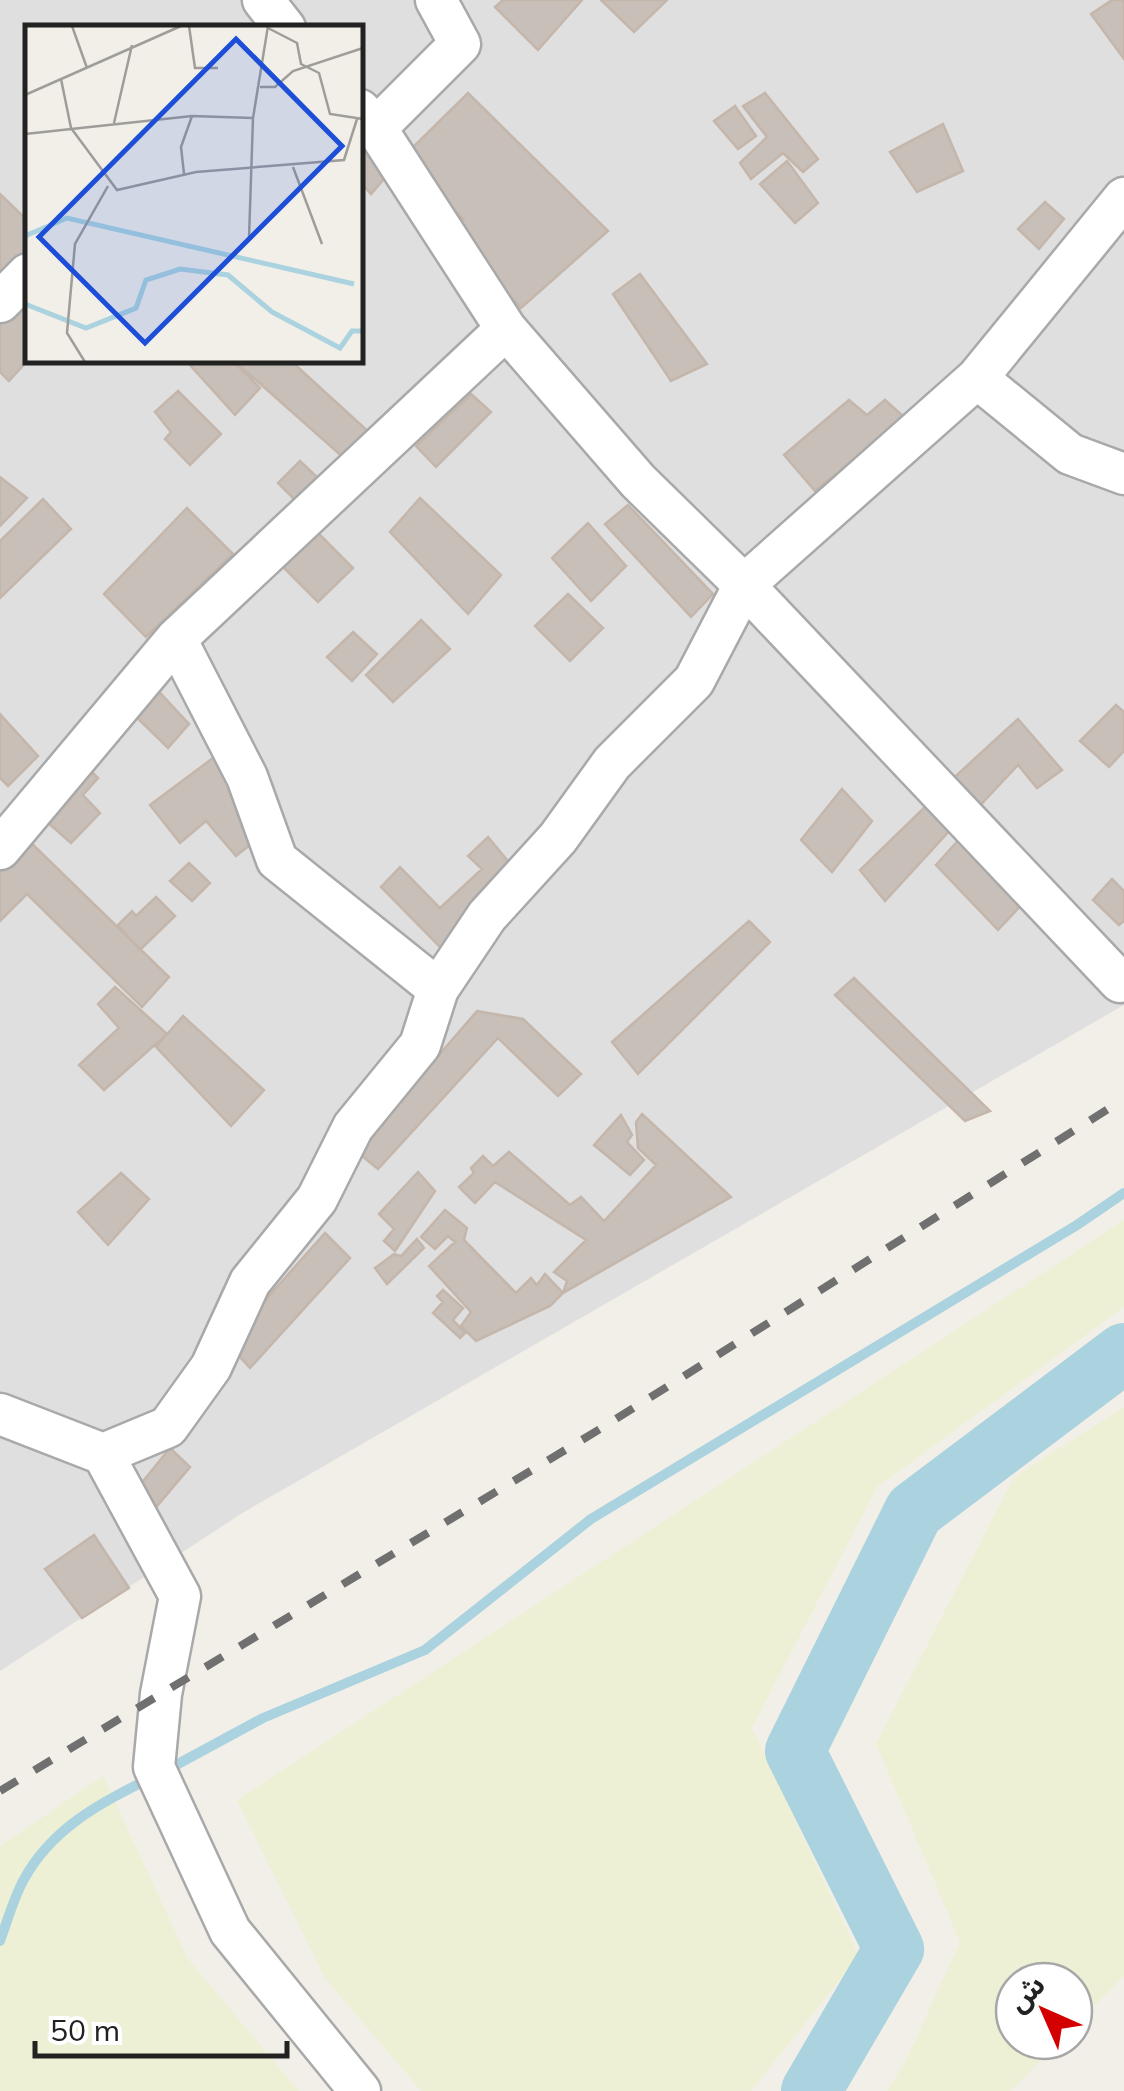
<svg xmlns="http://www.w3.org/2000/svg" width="1124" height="2091" font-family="Mulish,'Noto Sans Arabic',sans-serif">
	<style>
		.residential { fill: #e0dfdf; fill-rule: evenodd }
		.farmland { fill: #eef0d5 }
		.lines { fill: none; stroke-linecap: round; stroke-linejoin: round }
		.stream { stroke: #aad3df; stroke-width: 10 }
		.river { stroke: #aad3df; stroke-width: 60 }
		.building { fill: #c7bfb8; stroke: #c4b6ab; stroke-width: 2.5 }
		.minor-casing { stroke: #a9a9a9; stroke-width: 45 }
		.minor { stroke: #fff; stroke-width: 40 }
		.rail { stroke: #707070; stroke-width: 8; stroke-dasharray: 20 20; stroke-linecap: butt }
		.inset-river { fill: none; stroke: #aad3df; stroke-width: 5 }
		.inset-road { fill: none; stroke: #9f9d99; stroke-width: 2.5 }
		.view { fill: #1d4ed8; fill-opacity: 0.15; stroke: #1d4ed8; stroke-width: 5 }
		.inset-edge { fill: none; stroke: #222; stroke-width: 5 }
	</style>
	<rect width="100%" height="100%" fill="#f2efe9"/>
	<path class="residential" d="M0,0H1124V1005L244,1512L0,1671ZM28,28H360V360H28Z"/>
	<path class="farmland" d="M1124,1220V1307L877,1487L752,1728L859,1956L751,2091H421L325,1978L237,1800Z
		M1124,1407V1976L1074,2027V1981H1014V2041H1060L1011,2091H887L905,2062L960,1942L876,1744L1014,1477Z
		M103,1776L188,1959L299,2091H0V1846Z"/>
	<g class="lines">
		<path class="stream" d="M165,1771L263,1718L425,1650L591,1519L1077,1225L1124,1193
			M0,1941C7,1922 13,1900 23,1881C50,1830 99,1803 149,1779"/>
		<path class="river" d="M811,2091L894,1949L795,1751L914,1511L1124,1353"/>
	</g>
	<path class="building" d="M503,0H582L538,50L495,7Z
		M601,0H667L634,32Z
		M1112,0H1124V59L1091,14Z
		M468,93L608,231L521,308L453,232L463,219L417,176L408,152Z
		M765,93L818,159L803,172L783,153L751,179L740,163L767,137L743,106Z
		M735,106L756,136L738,149L714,121Z
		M943,124L963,171L917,192L890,152Z
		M360,135L390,172L371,194L360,182Z
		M787,161L818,203L795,223L760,184Z
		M0,194L28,221V253L4,277L0,273Z
		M1045,202L1064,219L1039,249L1018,229Z
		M640,274L707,364L671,381L613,294Z
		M27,293L28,360L9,381L0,372V320Z
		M195,360H232L260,388L235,415L190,365Z
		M242,360H290L372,435L344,458L239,365Z
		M178,391L221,434L190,465L165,439L171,432L155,412Z
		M471,394L491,412L436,467L416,446Z
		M849,400L867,415L885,400L903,416L889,432L815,491L784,455Z
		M300,461L319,479L295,500L278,483Z
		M0,477L27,498L0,526Z
		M420,498L501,575L468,614L390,532Z
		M43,499L71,529L0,598V541Z
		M628,505L713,594L691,617L605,524Z
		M187,508L233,554L146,637L104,594Z
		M588,523L626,566L591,601L552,558Z
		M316,531L353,568L318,602L282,566Z
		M568,594L603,628L570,661L535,626Z
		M421,620L450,649L393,702L366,675Z
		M353,632L377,654L352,681L327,657Z
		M151,683L189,724L168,748L128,709Z
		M1116,705L1124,712V751L1109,767L1080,741Z
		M0,714L38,756L8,786L0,778Z
		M1018,719L1062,770L1037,788L1018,765L974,812L947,784Z
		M213,758L249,800L260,837L236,856L206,821L180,843L150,805Z
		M82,762L98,778L83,795L100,813L71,843L38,814Z
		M842,789L872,821L832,872L801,840Z
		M928,804L952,828L885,901L860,870Z
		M964,834L1026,900L998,930L936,865Z
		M488,837L517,872L442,949L381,887L400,867L440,908L482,869L468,856Z
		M26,838L169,977L142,1007L27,894L0,921V867Z
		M189,863L210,883L192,901L170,881Z
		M1112,879L1124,891V921L1119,925L1093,900Z
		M156,897L175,916L140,950L118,925L132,911L136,916Z
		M749,921L770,942L638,1074L612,1042Z
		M854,978L990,1111L965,1121L835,995Z
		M115,987L167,1034L104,1090L79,1065L119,1028L98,1004Z
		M477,1011L523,1019L581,1074L558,1096L498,1038L378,1169L356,1151Z
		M183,1016L264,1090L231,1126L156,1047Z
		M642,1114L731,1197L563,1293L567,1281L554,1272L586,1240L495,1182L475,1203L459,1187L474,1173L471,1168L483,1156L493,1166L509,1152L570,1205L581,1197L604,1221L656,1165L638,1148L636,1122Z
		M621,1115L632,1135L627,1142L644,1160L630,1175L594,1145Z
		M418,1172L435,1191L395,1251L384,1241L394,1229L379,1214Z
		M121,1173L149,1199L108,1245L78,1212Z
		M445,1210L467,1228L464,1240L516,1293L531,1278L537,1285L545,1274L563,1293L550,1306L476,1341L461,1326L471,1312L429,1266L455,1242L448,1236L435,1249L421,1237Z
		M325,1233L350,1258L250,1368L227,1343Z
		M417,1239L424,1248L387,1284L375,1268L394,1254L401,1256Z
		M443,1290L463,1308L453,1320L465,1333L460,1338L433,1313L443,1302L437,1296Z
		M170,1448L190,1467L152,1512L135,1491Z
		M94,1535L129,1588L82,1618L45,1569Z"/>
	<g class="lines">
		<defs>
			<path id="minor" d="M263,0L285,28
				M360,110L376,128L506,329L638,481L744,585L1120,982
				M376,128L460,44L436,0
				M0,302L28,274
				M977,378L1070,454L1124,474
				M176,639L247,777L277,860L438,989
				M0,849L176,639L506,329
				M0,1414L103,1454L168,1427L211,1367L250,1282L317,1199L353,1127L420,1045L438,989L487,916L558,838L612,763L694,681L744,585L977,378L1124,198
				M103,1454L180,1596L161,1694L154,1767L230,1931L360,2091"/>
		</defs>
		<use href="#minor" class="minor-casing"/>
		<use href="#minor" class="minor"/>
		<path class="rail" d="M0,1791L600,1429L1124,1099"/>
	</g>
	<g transform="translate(25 25)">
		<rect width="338" height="338" fill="#f2efe9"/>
		<path class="inset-river" d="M0,211L42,193L329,259M0,279L61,303L111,283L121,255L155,244L203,250L247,287L315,323L327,306H338"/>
		<path class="inset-road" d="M47,1L62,43M164,1L170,43H193M243,3L272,18L276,39L294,48L305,89L338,94M36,54L46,103L92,165L171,147L319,135L332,94M235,62H250L268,46L338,23M0,70L156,1M89,98L107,20M0,109L167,91L228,93M268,142L297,219M159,149L156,122L167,91M224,213L228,93L243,1M60,337L42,308L50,219L83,161"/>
		<path class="view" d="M211,14L317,121L120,318L14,212Z"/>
		<rect width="338" height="338" class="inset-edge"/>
	</g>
	<g transform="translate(1044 2011) rotate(315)"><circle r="48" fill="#ffffff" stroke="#a7a7a7" stroke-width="2.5"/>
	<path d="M0-8L18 38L0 25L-18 38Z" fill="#d40000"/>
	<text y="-15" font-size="28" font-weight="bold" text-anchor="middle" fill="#222222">ش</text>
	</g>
	<path d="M35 2041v15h252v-15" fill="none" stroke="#222222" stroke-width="5"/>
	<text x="50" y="2041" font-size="30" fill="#222222" stroke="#ffffff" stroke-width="8" paint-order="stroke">50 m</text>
</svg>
